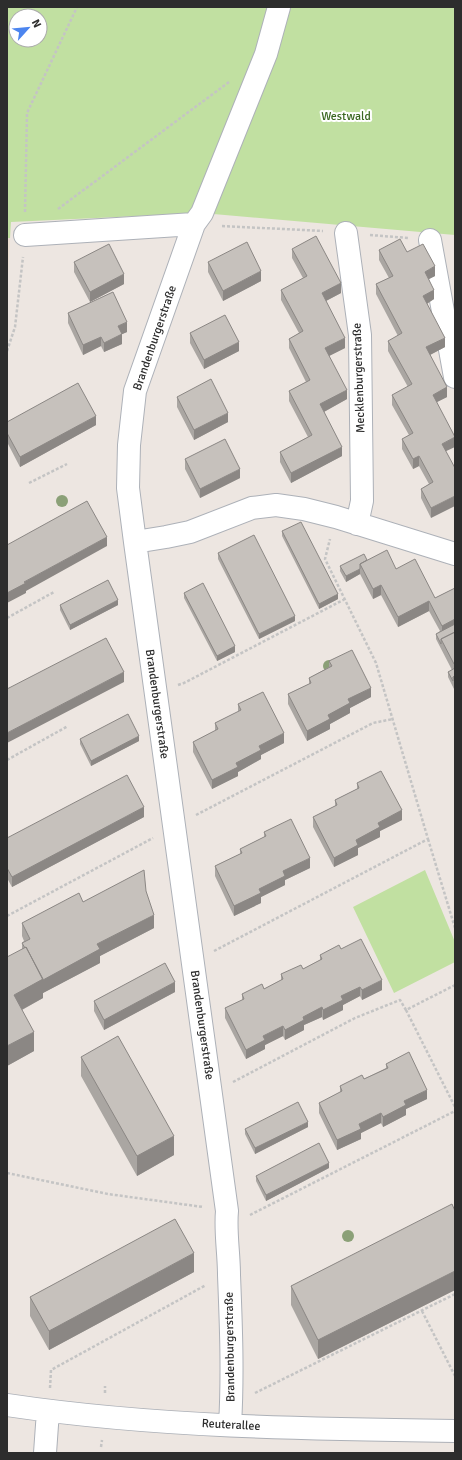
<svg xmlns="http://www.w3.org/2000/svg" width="462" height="1460" font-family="Signika,sans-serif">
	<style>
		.education { fill: #ede0d2 }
		.green { fill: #c1e0a1; fill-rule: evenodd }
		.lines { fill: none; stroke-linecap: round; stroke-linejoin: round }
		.minor-casing { stroke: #adb1b8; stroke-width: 24 }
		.path { stroke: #c4c4c4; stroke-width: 2.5; stroke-dasharray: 3 2; stroke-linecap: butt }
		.minor { stroke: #fff; stroke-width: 22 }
		.tree { fill: #8ba077 }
		.wall { fill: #aaa6a2 }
		.shaded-wall { fill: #8b8784 }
		.building { fill: #c6c1bc; stroke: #8b8784 }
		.labels { text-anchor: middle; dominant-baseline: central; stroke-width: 4; stroke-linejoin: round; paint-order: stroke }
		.park-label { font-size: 12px; fill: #3a6720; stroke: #fff }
		.street-label { font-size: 12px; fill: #2d2d2d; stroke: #fff }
	</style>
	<rect width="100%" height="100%" fill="#ede6e1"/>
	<path class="education" d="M7,238H10L7,294Z"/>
	<path class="green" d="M7,7H455V235L202,213L11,222L10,238H7ZM16,16H40V40H16Z
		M425,870L455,942V962L394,993L353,907Z"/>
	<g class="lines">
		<defs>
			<path id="minor" d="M346,233L360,335L362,501L357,524
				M25,235L194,224
				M430,240L455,377
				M135,542L166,537L190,532L252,508L276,505L304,509L336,517L455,554
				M7,1405C155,1427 305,1429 455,1431
				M230,1425C233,1375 231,1325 229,1275C229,1253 225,1232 227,1211L135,542L128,488L129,445L135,391L194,224L202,213L266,54L279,7
				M45,1453L48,1411"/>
		</defs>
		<use href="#minor" class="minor-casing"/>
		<path class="path" d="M58,209L229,82
			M25,212L27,113L77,7
			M222,226L323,231
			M370,235L409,238
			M7,351L15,327L23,257
			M29,483L67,464
			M7,618L54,592
			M178,685L184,683L345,599
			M7,760L68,726
			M196,815L373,723L393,719
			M428,839L455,928
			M7,916L153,838
			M214,951L428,839L376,663L325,559L330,539
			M406,1010L455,1107
			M233,1082L355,1018L400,1000L406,1010L455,985
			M7,1173L108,1194L203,1207
			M250,1215L455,1111
			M422,1311L455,1376
			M50,1388L51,1370L206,1285
			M105,1393V1386
			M255,1393L455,1294
			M101,1447L102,1440"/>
		<use href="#minor" class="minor"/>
	</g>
	<g class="tree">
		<circle cx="62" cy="501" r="6"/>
		<circle cx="329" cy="666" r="6"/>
		<circle cx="348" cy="1236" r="6"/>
	</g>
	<path class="wall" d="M292,249L341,293L326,301L345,348L329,356L347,399L324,412L342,456L291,483L280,462V452L308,437L289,401V391L306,382L289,348V339L299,333L281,300V290L303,278L292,258Z
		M379,250L407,252L435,276L429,279L434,299L427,304L445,347L430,355L447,397L437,402L446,451L431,518L421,498V489L429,484L419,466L413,469L402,449V439L409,435L392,405V395L408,387L388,351V341L398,336L376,294V284L389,278L379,260Z
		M74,262L124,284L90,302L74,272Z
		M208,262L261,281L223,301L208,272Z
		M68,313L127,332L122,334V344L104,352L101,346L83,355L68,323Z
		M190,333L239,351L204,369L190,343Z
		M177,397L228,422L194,440L177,407Z
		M7,422L96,425L20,467L7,442Z
		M185,459L240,478L200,498L185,469Z
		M282,531L338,599L319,609L282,536Z
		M218,553L295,621L259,639L218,559Z
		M367,560L396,569L435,598L455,588V691L448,677V672L452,670L436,639V634L440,631L429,611L398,627L381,595L373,599L360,574L346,582L340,571V566Z
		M184,593L235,652L217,661L184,598Z
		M60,605H118L70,630L60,610Z
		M329,661L371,697L350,708V713L330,724V729L307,741L288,704V694L309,684V678L329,667Z
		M238,704L284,743L261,755V759L238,772V776L212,789L193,752V742L215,731V723L238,712Z
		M80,739L139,741L91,766L80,744Z
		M357,783L402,820L380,831V837L358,848V855L334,867L313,827V817L335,806V800L357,789Z
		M144,817L12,887L7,878V838Z
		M264,832L310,868L285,880V885L261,897V903L234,916L215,876V866L240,854V849L264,837Z
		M146,891L154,928L100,956V963L43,993V998L22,1010L34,1051L7,1066L22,949V943L24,941L22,936V923L83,902Z
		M341,949L382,990L362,1000L360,996L343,1005V1010L323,1020L322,1017L304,1025V1030L285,1040L283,1036L265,1045V1049L246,1059L225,1018V1008L242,1000V994L264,989L281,980V974L303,969L320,960V955Z
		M175,992L104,1030L94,1011V1001Z
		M81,1057L174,1155L137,1176L81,1076Z
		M386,1064L427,1099L406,1109V1115L383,1127L381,1123L361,1133V1139L337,1150L319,1113V1103L340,1093V1086L364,1079L386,1068Z
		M454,1068H455V1080L454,1078Z
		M308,1127L255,1154L245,1134V1129Z
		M329,1168L266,1201L256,1181V1176Z
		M455,1211V1290L318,1359L291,1305V1286Z
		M194,1272L49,1350L30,1316V1297Z"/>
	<path class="shaded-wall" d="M435,266V276L425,281V272Z
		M261,271V281L223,301V291Z
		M124,274V284L90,302V292Z
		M341,283V293L322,303V293Z
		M434,290V299L423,306V296Z
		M127,322V332L118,336V326Z
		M122,334V344L104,352V343Z
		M101,337V346L83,355V345Z
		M345,338V348L325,358V348Z
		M445,338V347L426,357V347Z
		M239,342V351L204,369V360Z
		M447,387V397L433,404V395Z
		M347,390V399L320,414V404Z
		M228,413V422L194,440V430Z
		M96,416V425L20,467V457Z
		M455,437V447L442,453V444Z
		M342,447V456L291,483V473Z
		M419,456V466L413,469V459Z
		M240,469V478L200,498V489Z
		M455,496V506L431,518V508Z
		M107,537V546L26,591V593L7,603V593L24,582Z
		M360,569V574L346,582V576Z
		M381,585V595L373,599V589Z
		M338,594V599L319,609V604Z
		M118,600V605L70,630V625Z
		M429,601V611L398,627V617Z
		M295,616V621L259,639V634Z
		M455,619V629L442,635V626Z
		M235,646V652L217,661V656Z
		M124,672V682L7,743V733Z
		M371,688V697L350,708V713L330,724V729L307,741V731L348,699Z
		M284,733V743L261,755V759L238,772V776L212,789V780L259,746Z
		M139,736V741L91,766V761Z
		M144,807V817L12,887V877Z
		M402,810V820L380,831V837L358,848V855L334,867V858L378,823Z
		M310,858V868L285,880V885L261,897V903L234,916V906L283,871Z
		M154,915V928L100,956V963L43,993V998L14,1014V995L97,944Z
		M382,980V990L362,1000V990Z
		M175,982V992L104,1030V1020Z
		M360,987V996L343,1005V1010L323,1020V1010L341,996Z
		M322,1007V1017L304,1025V1030L285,1040V1030L303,1017Z
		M283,1026V1036L265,1045V1049L246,1059V1050L263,1036Z
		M34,1032V1051L7,1066V1046Z
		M427,1090V1099L406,1109V1115L383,1127V1117L404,1101Z
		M381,1113V1123L361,1133V1139L337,1150V1140L359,1124Z
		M308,1122V1127L255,1154V1148Z
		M174,1136V1155L137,1176V1156Z
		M329,1163V1168L266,1201V1195Z
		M194,1253V1272L49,1350V1331Z
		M455,1271V1290L318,1359V1340Z"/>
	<path class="building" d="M316,236L341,283L322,293L345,338L325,348L347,390L320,404L342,447L291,473L280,452L312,435L289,391L310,380L289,339L303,331L281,290L307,276L292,249Z
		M400,239L407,252L423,244L435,266L425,272L434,290L423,296L445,338L426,347L447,387L433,395L455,437L442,444L455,468V496L431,508L421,489L433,482L419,456L413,459L402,439L413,433L392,395L412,384L388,341L402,333L376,284L393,276L379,250Z
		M247,242L261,271L223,291L208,262Z
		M109,244L124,274L90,292L74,262Z
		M113,292L127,322L118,326L122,334L104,343L101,337L83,345L68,313Z
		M225,315L239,342L204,360L190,333Z
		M211,379L228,413L194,430L177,397Z
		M78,383L96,416L20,457L7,433V422Z
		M225,439L240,469L200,489L185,459Z
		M87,501L107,537L24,582L26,583L7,593V545Z
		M301,522L338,594L319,604L282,531Z
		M254,535L295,616L259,634L218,553Z
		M387,550L396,569L415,559L435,598L455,588V619L442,626L429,601L398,617L381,585L373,589L360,564Z
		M364,554L367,560L360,564V569L346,576L340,566Z
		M108,580L118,600L70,625L60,605Z
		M203,583L235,646L217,656L184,593Z
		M455,624V632L441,639V644L436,634Z
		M455,632V663L454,664L441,639Z
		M106,638L124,672L7,733V689Z
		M352,650L371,688L348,699L350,703L328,715L330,719L307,731L288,694L311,683L309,678L332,666L329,661Z
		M455,668V676L453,677V681L448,672Z
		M455,676V681L453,677Z
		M263,692L284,733L259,746L261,750L236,763L238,767L212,780L193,742L218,729L215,723L241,710L238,704Z
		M128,714L139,736L91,761L80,739Z
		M381,771L402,810L378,823L380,827L356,840L358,845L334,858L313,817L337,805L335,800L359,788L357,783Z
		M127,775L144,807L12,877L7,868V838Z
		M291,819L310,858L283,871L285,876L259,889L261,893L234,906L215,866L242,853L240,849L266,836L264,832Z
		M144,870L146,891L154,915L97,944L100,949L43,980L26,947L25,948L22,943L30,939L22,923L79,893L83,902Z
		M361,939L382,980L362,990L360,987L341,996L343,1000L323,1010L322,1007L303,1017L304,1020L285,1030L283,1026L263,1036L265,1040L246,1050L225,1008L244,999L242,994L262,984L264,989L283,979L281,974L301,965L303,969L322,959L320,955L339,945L341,949Z
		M26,947L43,979L14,995L34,1032L7,1046V957Z
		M165,963L175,982L104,1020L94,1001Z
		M118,1036L174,1136L137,1156L81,1057Z
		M409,1052L427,1090L404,1101L406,1105L383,1117L381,1113L359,1124L361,1129L337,1140L319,1103L342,1091L340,1086L362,1075L364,1079L388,1068L386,1064Z
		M298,1102L308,1122L255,1148L245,1129Z
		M319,1143L329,1163L266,1195L256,1176Z
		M452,1204L455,1211V1271L318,1340L291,1286Z
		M175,1219L194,1253L49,1331L30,1297Z"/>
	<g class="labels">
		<g class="park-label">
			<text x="346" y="116">Westwald</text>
		</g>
		<g class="street-label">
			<text transform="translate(155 338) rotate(-71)">Brandenburgerstraße</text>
			<text transform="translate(359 378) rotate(-92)">Mecklenburgerstraße</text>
			<text transform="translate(157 704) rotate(82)">Brandenburgerstraße</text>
			<text transform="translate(202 1025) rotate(82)">Brandenburgerstraße</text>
			<text transform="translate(230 1347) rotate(-91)">Brandenburgerstraße</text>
			<text transform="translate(231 1425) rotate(3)">Reuterallee</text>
		</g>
	</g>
	<rect width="462" height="1460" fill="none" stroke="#2d2d2d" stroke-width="16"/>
	<g transform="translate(28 28) rotate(63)"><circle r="19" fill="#ffffff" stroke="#ababab"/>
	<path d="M0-3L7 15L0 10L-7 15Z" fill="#4c85ef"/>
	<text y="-6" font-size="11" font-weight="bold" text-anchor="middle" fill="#2d2d2d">N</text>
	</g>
</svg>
